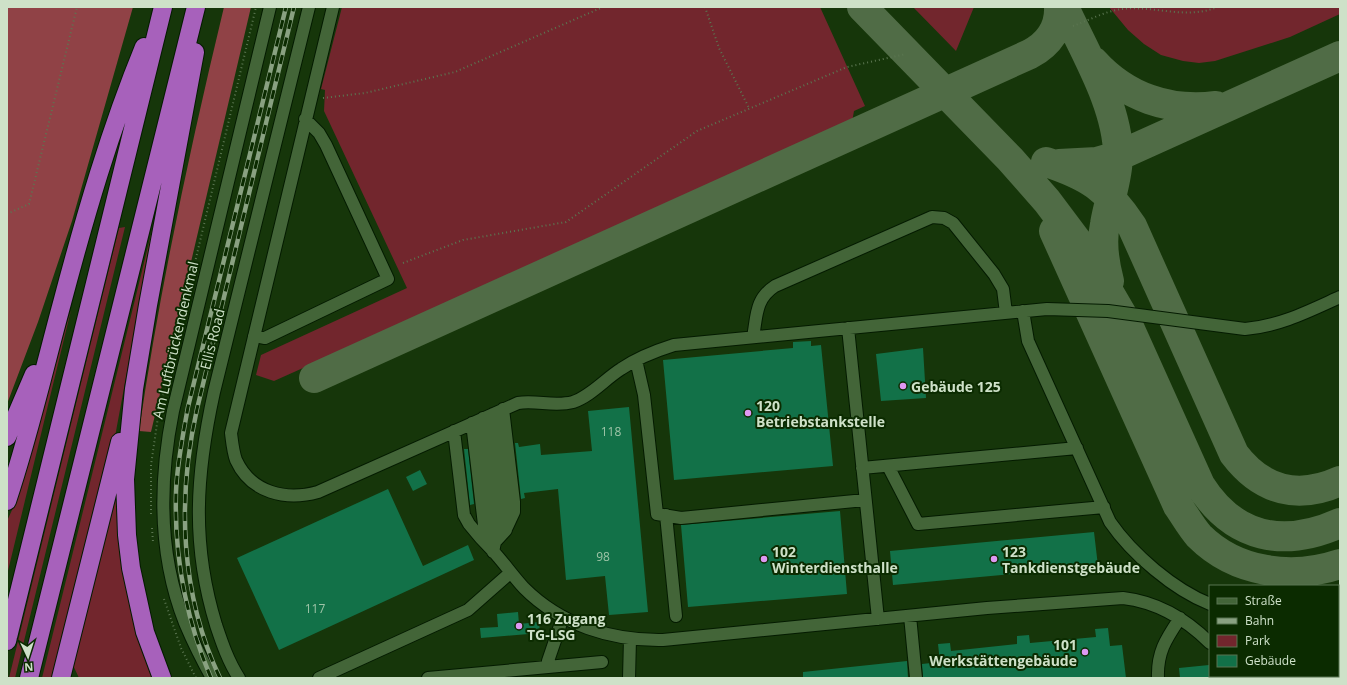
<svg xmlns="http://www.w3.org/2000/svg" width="1347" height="685" font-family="'Open Sans',sans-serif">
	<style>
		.green { fill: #72262d }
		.forest { fill: #904246 }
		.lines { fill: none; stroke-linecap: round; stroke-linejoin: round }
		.taxiway { stroke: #506c46; stroke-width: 30 }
		.building { fill: #127148 }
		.minor-casing { stroke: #041b00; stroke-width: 14 }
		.highway-casing { stroke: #041b00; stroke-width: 20 }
		.path { stroke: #5b7651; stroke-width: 2; stroke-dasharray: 1 3; stroke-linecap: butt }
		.minor { stroke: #436538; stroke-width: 12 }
		.highway { stroke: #a761bb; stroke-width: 18 }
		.rail-casing { stroke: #89a181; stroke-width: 4.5 }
		.rail { stroke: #0b2b00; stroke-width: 3; stroke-dasharray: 9; stroke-linecap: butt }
		.poi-dot { fill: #de98f2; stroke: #0b2b00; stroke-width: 1.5 }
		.labels { text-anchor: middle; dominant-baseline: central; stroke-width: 4; stroke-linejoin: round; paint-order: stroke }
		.number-label { font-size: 12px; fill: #9fc5a8 }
		.street-label { font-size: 14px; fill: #cee1c8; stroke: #0b2b00 }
		.poi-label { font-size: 14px; font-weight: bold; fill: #cee1c8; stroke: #0b2b00; text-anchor: start }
	</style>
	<rect width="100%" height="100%" fill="#16360a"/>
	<path class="green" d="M342,7H820L865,106L854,111L852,122L274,381L256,375L261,355L407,288L324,111L325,90L321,89Z
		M913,7H974L956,51Z
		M1109,7H1340V14L1290,37L1215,61L1199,63L1183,61L1161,55L1144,44L1128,30Z
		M157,210L114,442L56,678H42Z
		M125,227L15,678H9L119,228Z
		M71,310L7,575V521L12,510L36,419Z
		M119,474L157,678H79L72,663Z"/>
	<path class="forest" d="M7,7H133L72,221L38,322L7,404Z
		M224,7H251L151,432L139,431C160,288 190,148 224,7Z"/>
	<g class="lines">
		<path class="taxiway" d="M862,7L1010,159L1047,201L1086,253L1128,325L1200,485C1234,539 1284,548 1340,523
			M1064,7C1084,51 1118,106 1118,155C1118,179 1109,200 1105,224C1101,243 1104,262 1109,281
			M1094,62C1126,97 1169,112 1216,106
			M1046,162C1089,176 1107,188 1132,226L1234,454C1262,491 1298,500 1340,481
			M1059,164L1097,162L1118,156L1340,56
			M1054,231L1178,506C1185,516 1191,527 1199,536C1236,573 1292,580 1340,564
			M314,378L1030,54C1049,44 1060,28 1059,7"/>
	</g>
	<path class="building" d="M811,341V346L821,345L833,466L674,480L663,360L793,348V342Z
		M923,348L926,398L881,401L876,354Z
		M629,407L648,612L609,615L605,576L566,580L558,489L524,493L525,498L521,499L515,443H518L519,447L540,444L541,455L592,451L588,411Z
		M464,449H468L474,504L470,505Z
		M420,470L427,484L413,491L406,477Z
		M388,489L423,566L468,545L474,560L279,650L237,558Z
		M840,511L847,594L688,607L681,525Z
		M1094,532L1098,566L893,585L890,551Z
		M518,612L519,624L539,622L540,633L481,638L480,628L498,627L497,614Z
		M1108,628L1110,646L1122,645L1126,678H923L922,664L940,662L938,644L950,643L951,651L1017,644V636L1029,635L1030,643L1096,637L1095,629Z
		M907,661L908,678H803V672Z
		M1209,665L1210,678H1180L1179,668Z"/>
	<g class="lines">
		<defs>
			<path id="minor" d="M333,7L231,433C232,441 233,452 236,460C251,493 286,501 318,492L518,403C536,400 555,407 573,402C591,396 605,379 621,369C637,358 655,351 674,345L1047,309L1108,311L1245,329C1280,326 1309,311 1340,297
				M1023,311L1028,341L1110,522C1132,554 1174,590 1210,604
				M848,328L878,619
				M254,336L265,338L388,279L326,145L319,133L305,119
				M753,337C757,316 755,299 775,286L932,217L944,218L953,223L994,274L1003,289L1006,313
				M636,360L644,395L657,514L681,518L865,500
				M503,409L514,502V512L507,527
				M493,414L506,530L495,542
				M483,418L497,532L493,552
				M472,423L485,533L491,545
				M454,431L464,515L469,524C476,533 484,542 493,551C504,563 513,576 524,588C561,625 612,641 663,640L987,608L1123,598C1157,602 1186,619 1210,643
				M888,466L918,524L1104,507
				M862,468L1077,448
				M666,515L676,616
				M910,616L916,678
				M1338,618H1340
				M548,667V661L563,617
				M1235,676L1236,678
				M1264,676V678
				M212,678C202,660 193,642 185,623C158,555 159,481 173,411L270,7
				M239,678C228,661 222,643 216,625C191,544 196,474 214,392L309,7
				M319,678L468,610L510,573
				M428,678L602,662
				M629,678L630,639
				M1158,678C1157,652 1166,639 1180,618"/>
			<path id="highway" d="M7,437L34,374
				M7,501C29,436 44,369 62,303C85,216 110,130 144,47
				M7,641L163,7
				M29,678L196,7
				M61,678L120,442
				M162,678L145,632L131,568L127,535L125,479L134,389L148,305L195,52"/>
		</defs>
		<use href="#minor" class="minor-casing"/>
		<use href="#highway" class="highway-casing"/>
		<path class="path" d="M705,7L719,48L749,108
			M1073,26C1087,21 1102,13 1116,10C1149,3 1185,21 1217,7
			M323,98L365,93L455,72L603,7
			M7,214L29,204L77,7
			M403,263L463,240L566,222L697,131L847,67L906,54
			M151,514V465L158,417L256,7
			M152,528L153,542
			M164,599L181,648L196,678"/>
		<use href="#minor" class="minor"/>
		<use href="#highway" class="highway"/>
		<defs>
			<path id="rail" d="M211,678C186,619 174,556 176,492C177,463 183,435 188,407L286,7
				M220,678C180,594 177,498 197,409L294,7"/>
		</defs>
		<use href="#rail" class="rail-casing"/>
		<use href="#rail" class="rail"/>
	</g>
	<g class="poi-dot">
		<circle cx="903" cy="386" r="4"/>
		<circle cx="748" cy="413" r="4"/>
		<circle cx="764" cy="559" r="4"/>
		<circle cx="994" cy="559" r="4"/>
		<circle cx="519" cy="626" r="4"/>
		<circle cx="1085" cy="652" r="4"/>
	</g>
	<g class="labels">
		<g class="number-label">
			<text x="611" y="431">118</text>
			<text x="603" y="556">98</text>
			<text x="315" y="608">117</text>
		</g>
		<g class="street-label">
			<text transform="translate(212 339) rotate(-76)">Ellis Road</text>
			<text transform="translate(175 340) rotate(-77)">Am Luftbrückendenkmal</text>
		</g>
		<g class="poi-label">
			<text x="911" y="386">Gebäude 125</text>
			<text x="756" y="405">120<tspan x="756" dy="16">Betriebstankstelle</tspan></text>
			<text x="772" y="551">102<tspan x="772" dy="16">Winterdiensthalle</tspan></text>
			<text x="1002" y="551">123<tspan x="1002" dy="16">Tankdienstgebäude</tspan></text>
			<text x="527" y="618">116 Zugang<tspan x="527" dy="16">TG-LSG</tspan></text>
			<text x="1077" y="644" text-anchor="end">101<tspan x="1077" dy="16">Werkstättengebäude</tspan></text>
		</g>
	</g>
	<rect width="1347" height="685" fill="none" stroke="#cee1c8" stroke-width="16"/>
	<rect x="1209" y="585" width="130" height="92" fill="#0b2b00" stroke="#597450"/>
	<rect x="1217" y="598" width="20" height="6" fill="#436538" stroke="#597450"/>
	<text x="1245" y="605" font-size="12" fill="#cee1c8">Straße</text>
	<rect x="1217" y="618" width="20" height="6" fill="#89a181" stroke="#597450"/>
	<text x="1245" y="625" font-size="12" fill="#cee1c8">Bahn</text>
	<rect x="1217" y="635" width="20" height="12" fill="#72262d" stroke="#597450"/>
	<text x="1245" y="645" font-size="12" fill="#cee1c8">Park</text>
	<rect x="1217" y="655" width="20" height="12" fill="#127148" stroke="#597450"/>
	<text x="1245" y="665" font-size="12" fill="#cee1c8">Gebäude</text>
	<g transform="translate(28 657) rotate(176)" stroke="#0b2b00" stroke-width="3" paint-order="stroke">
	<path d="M0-3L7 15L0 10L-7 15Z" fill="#cee1c8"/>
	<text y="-6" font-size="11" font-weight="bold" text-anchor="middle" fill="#cee1c8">N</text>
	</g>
</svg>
